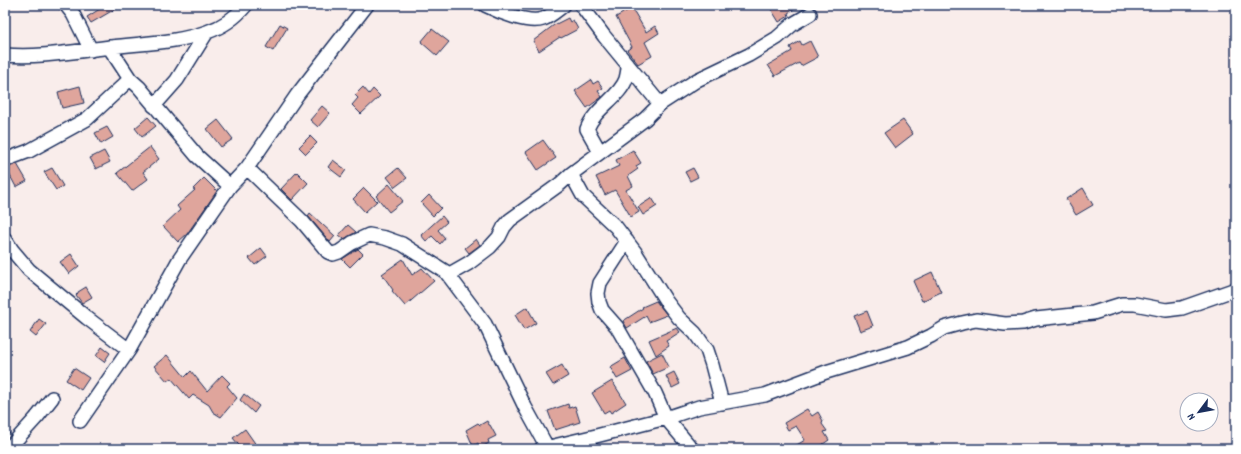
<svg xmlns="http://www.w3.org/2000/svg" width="1241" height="454" font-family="Dekko,sans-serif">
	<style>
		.building { fill: #dfa59c; stroke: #1b2f5e }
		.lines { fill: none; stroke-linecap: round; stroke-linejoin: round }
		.minor-casing { stroke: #1b2f5e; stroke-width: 16 }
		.minor { stroke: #fff; stroke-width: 13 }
		.rail { stroke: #1b2f5e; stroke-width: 3; stroke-dasharray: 6 3; stroke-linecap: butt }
		.minor-bridge-casing { stroke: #1b2f5e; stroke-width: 16; stroke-linecap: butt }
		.minor-bridge { stroke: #fff; stroke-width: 13 }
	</style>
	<rect width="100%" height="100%" fill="#f9edeb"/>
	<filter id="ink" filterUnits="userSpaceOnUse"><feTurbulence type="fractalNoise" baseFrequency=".025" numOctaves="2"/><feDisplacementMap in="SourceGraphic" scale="8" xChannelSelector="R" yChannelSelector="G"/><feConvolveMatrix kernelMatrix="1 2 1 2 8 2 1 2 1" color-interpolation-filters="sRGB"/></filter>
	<g filter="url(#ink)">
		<path class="building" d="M106,5H122L91,23L87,17Z
			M778,5H801L788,13L789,16L779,22L771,9Z
			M632,8L646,32L655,26L659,33L645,42L652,56L638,64L627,50L632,47L616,17Z
			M568,18L570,22L573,20L578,29L561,38L560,37L539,51L533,41L554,25Z
			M280,24L287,28L273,51L266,47Z
			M432,29L449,42L437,56L421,42Z
			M800,41L802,45L810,41L818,57L801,66L799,63L775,76L768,65L792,51L790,47Z
			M591,80L593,84L598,81L603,88L598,91L602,97L587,108L575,91Z
			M80,86L84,103L62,108L58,92Z
			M363,87L369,94L373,89L380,96L361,114L352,105L358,98L355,95Z
			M322,106L330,113L318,127L310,120Z
			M148,117L156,126L142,137L135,128Z
			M218,120L233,139L221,147L207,129Z
			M903,120L913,134L895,148L884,133Z
			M107,127L113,137L101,144L95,133Z
			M310,136L317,143L306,154L299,147Z
			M543,140L556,158L538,170L526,152Z
			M150,147L159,159L143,172L148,179L132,191L117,173Z
			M633,150L641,163L636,166L638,169L628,176L633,186L626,190L639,212L631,217L615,190L605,195L596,177L619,166L616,160Z
			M104,151L110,162L96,169L90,158Z
			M333,160L346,170L341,177L328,167Z
			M17,164L27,181L16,187L6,168Z
			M52,168L63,186L56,190L44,172Z
			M398,168L407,178L395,187L387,177Z
			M693,168L698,177L690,181L685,172Z
			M297,172L308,183L292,200L281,189Z
			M204,178L217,191L187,234L178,242L163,226L180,210L177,206L195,190L193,189Z
			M389,184L403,201L389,212L376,196Z
			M364,188L377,201L365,212L353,199Z
			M1083,188L1093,205L1076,215L1066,199Z
			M429,195L441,208L433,216L421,203Z
			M652,198L657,206L643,215L638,207Z
			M310,213L335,236L330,242L308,216Z
			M442,216L447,222L438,230L445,238L440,244L432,236L426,241L421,235Z
			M348,225L356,232L344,239L339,235Z
			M476,239L480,245L469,253L465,248Z
			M261,248L267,256L255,265L249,258Z
			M358,249L363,254L350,267L342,259Z
			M71,254L79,266L69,274L60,262Z
			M403,259L412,275L422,268L434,281L405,306L392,291L393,290L382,274Z
			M932,272L941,292L922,301L913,281Z
			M86,287L92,297L82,303L76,295L78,293V292Z
			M656,301L667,315L649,322L646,316L627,328L623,321L643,308L642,307Z
			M527,307L536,323L524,330L515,315Z
			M867,311L873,326L860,331L854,316Z
			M39,319L46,324L36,337L30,332Z
			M677,328L680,332L666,341L669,346L656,355L649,340Z
			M102,347L110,353L104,362L96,356Z
			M662,353L669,367L653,374L646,361Z
			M167,355L185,377L191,371L207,391L222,375L230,383L227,386L237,398L221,417L213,412L209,405L193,395L189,399L171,378L167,381L154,366Z
			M625,358L632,371L617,379L610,367Z
			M562,365L568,376L553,385L546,374Z
			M74,368L89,378L81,390L66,380Z
			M674,372L680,384L672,388L666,376Z
			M612,381L626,403L611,413L609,410L604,413L592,393Z
			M244,394L259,406L254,413L240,400Z
			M568,404L569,408L575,406L580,422L555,430L548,411Z
			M807,409L812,416L818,412L823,421L822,424L827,431L824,432L829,440L816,449L813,445L808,449H790L805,440L796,426L788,430L784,423Z
			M487,421L489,425H490L496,436L488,440L489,443L480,448L478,443L473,446L466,430L478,423L480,425Z
			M245,429L259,449H242L233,438Z"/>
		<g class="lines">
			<defs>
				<path id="minor" d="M66,5L73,14L91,50
					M485,5C499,12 528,24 543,19C551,16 557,10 564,5
					M581,5L604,36L660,104
					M109,47L130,79L139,87L197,156L230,186
					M5,55C40,58 76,51 111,47C143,43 176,43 207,32C222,27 236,17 246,5
					M154,106L177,80L207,32
					M600,152L587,129C595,108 620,97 626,79C627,75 628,70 628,66
					M5,160L29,151L87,119L130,79
					M247,168L302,221L328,252L333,254L339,252L352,243L369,235L385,238L402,244L446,272L485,324L525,407L547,447
					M571,174L583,196L616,227L635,252L666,301L679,318L695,333L707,350L712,365L722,403
					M5,239L12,250L29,270L87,318L129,350
					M627,241L600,283L598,293L599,302L602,310L617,327L655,393L666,418L692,449
					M448,275L469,263L490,247L499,237L504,227L510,220L560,184L571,174L645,119L660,104L697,80L749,55L777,38L793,24L810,14
					M37,417L52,398
					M80,421L129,350L179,260L230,186L247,168L297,95L367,5
					M541,449L596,436L666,418L699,407L765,395L826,372L908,347L931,336L944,328L962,323L976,320L1005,324L1023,323L1036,319L1093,313L1122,304H1135L1166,310L1182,308L1236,289"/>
			</defs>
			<use href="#minor" class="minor-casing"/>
			<use href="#minor" class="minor"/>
			<path class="rail" d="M5,430L24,449"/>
			<defs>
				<path id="minor-bridge" d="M8,449L37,417"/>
			</defs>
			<use href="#minor-bridge" class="minor-bridge-casing"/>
			<use href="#minor-bridge" class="minor-bridge"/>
		</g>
	</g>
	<rect width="1241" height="454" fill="none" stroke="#fff" stroke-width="20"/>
	<rect x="10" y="10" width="1221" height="434" fill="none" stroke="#1b2f5e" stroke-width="1.5" filter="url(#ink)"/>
	<g transform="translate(1199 412) rotate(238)"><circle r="19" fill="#ffffff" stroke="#a4acbf"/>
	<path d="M0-3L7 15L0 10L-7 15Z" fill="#1b2f5e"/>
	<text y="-6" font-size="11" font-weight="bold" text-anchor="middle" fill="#1b2f5e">N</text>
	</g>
</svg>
